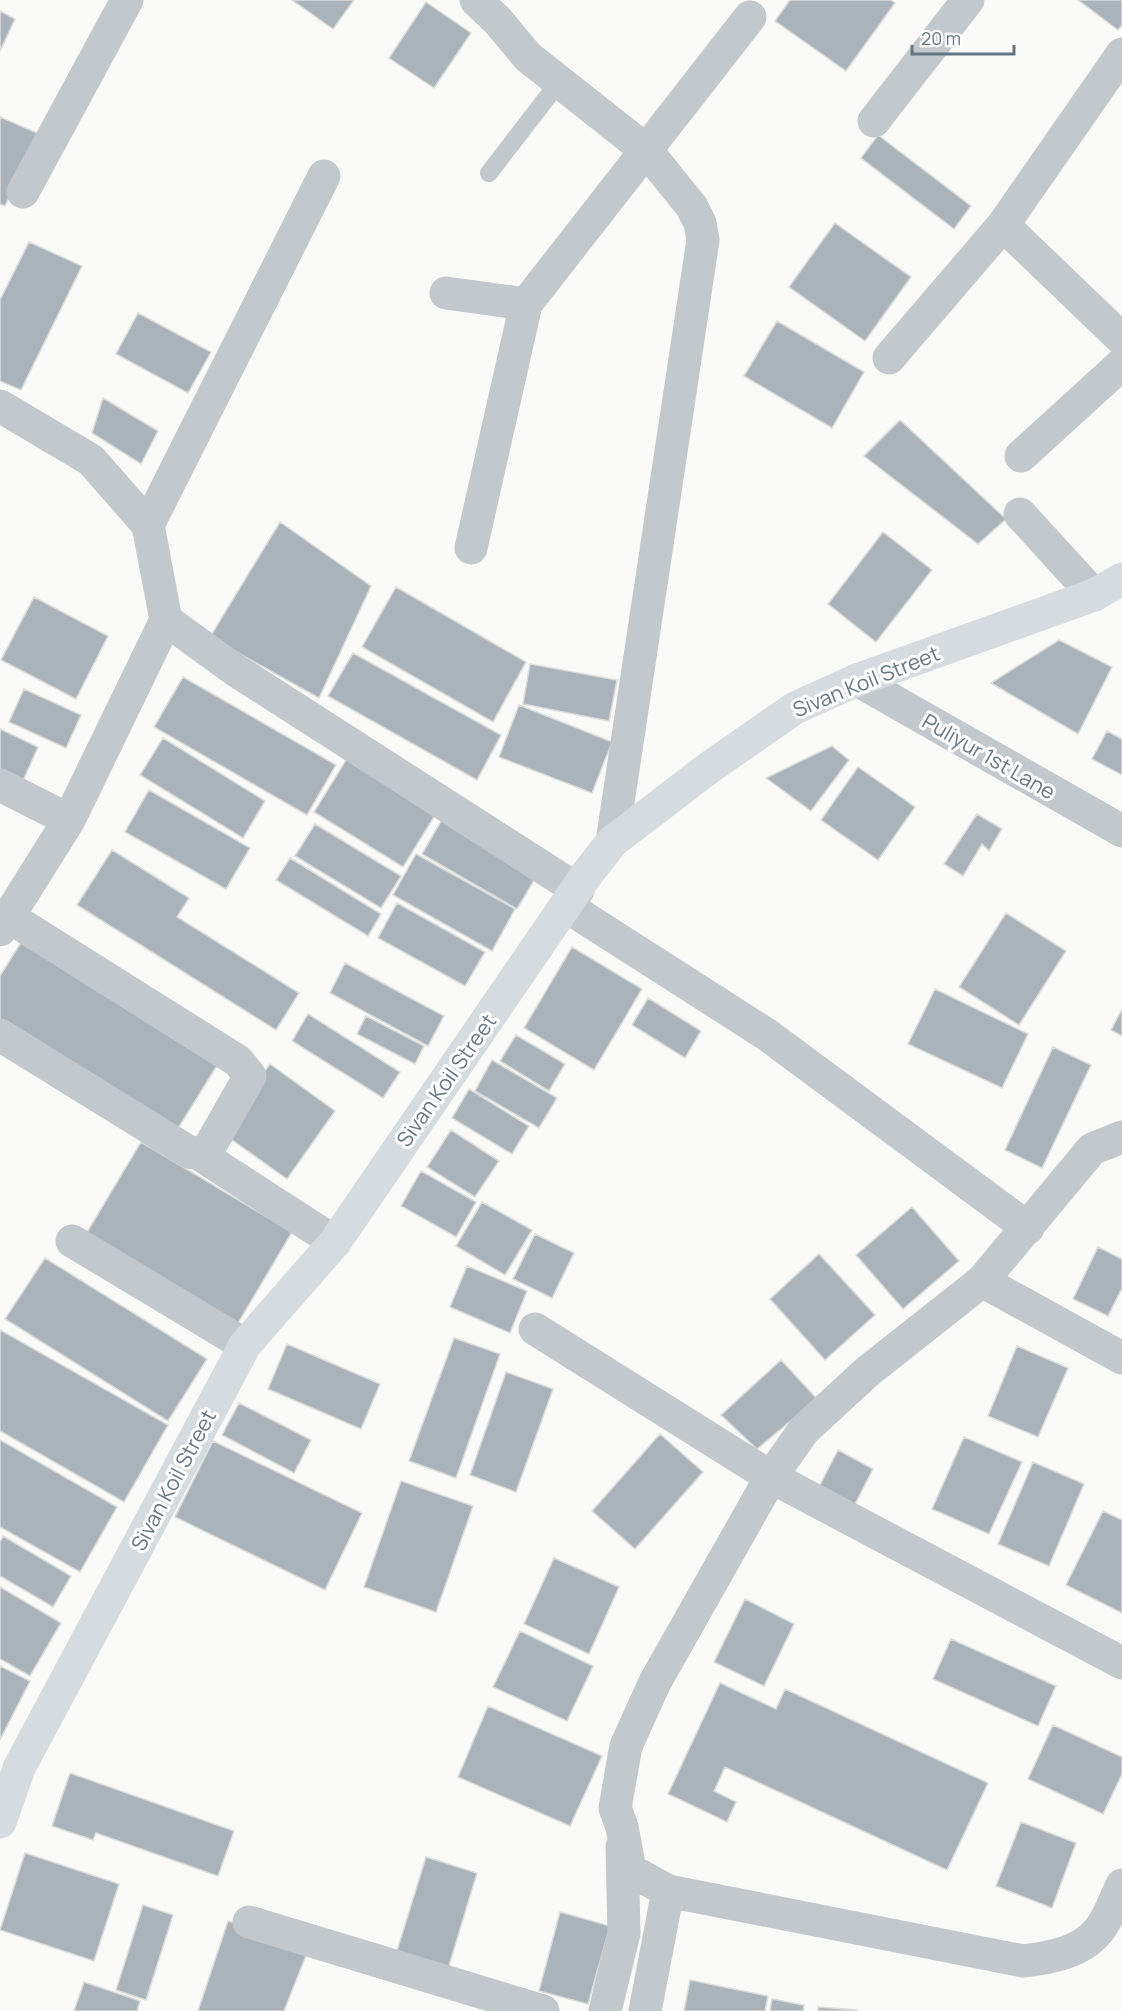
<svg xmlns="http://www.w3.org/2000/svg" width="1122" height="2011" font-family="Manrope,sans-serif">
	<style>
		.building { fill: #aab3b9; stroke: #dcdcda; stroke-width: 1.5 }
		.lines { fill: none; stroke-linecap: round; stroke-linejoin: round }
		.lane { stroke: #c3c8cc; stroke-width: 18 }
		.street { stroke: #c3c8cc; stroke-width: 33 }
		.secondary { stroke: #d6dbdf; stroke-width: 33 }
		.labels { text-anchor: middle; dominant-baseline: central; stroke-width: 6; stroke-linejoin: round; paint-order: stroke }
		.street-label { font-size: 21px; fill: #657683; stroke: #fff }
	</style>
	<rect width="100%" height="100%" fill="#fafaf8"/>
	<path class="building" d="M292,0H354L333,29Z
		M790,0H891L895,3L846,71L775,21Z
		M1078,0H1122V25L1118,30Z
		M426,2L471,33L434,88L389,58Z
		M0,11L15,19L0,51Z
		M0,117L37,133L5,206L0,204Z
		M878,135L971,206L954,229L861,158Z
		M835,223L911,277L865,341L789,287Z
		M29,242L82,266L21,390L0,381V300Z
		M138,313L211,352L188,393L116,354Z
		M777,321L864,372L832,428L744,376Z
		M103,398L158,431L141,464L92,433Z
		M900,420L1006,519L978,544L864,456Z
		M280,522L371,586L319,698L210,637Z
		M883,532L932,570L876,642L828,604Z
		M396,587L526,662L493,722L362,647Z
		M34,597L108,636L76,699L1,660Z
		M1059,640L1112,667L1078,734L991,683Z
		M353,653L501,735L477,780L328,696Z
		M530,664L617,680L609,721L523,704Z
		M183,677L336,765L307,815L154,727Z
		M24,689L81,715L66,748L9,722Z
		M519,705L612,742L592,793L499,757Z
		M0,729L38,747L21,785L0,775Z
		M1107,731L1122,739V775L1092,759Z
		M163,738L265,801L243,838L140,775Z
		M832,746L849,760L811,811L766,778Z
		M348,757L437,812L403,867L314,812Z
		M858,767L915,807L878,860L821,820Z
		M149,790L250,848L226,889L125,832Z
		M977,814L1002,829L989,851L982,844L963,876L944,864Z
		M444,816L539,872L517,909L422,854Z
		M315,824L401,876L381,908L295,856Z
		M112,850L189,898L177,917L299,993L276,1030L77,905Z
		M416,854L515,909L492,951L393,895Z
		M290,858L381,914L368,936L276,880Z
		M397,903L485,952L465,986L378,938Z
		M1006,913L1066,951L1019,1025L959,987Z
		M27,933L223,1056L172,1138L0,1030V976Z
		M572,947L642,989L594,1070L524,1028Z
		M345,963L444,1016L428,1046L330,993Z
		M935,989L1028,1034L1002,1088L908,1044Z
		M648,998L701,1031L685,1058L632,1025Z
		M1122,1009V1036L1111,1030Z
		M308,1014L400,1072L383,1098L292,1041Z
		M366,1016L424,1046L415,1064L357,1034Z
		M516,1035L565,1064L549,1091L500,1061Z
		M1053,1047L1091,1065L1042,1168L1005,1150Z
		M492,1060L557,1098L539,1128L475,1091Z
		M270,1064L335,1111L287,1179L221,1132Z
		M469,1089L529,1126L512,1154L452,1118Z
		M451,1130L499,1161L475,1197L427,1167Z
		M141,1142L292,1232L234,1330L83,1239Z
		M421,1171L476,1202L456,1237L401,1206Z
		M482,1202L532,1230L505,1275L456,1246Z
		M912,1207L959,1261L903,1309L856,1255Z
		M535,1234L574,1253L552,1298L513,1279Z
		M1098,1247L1122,1259V1288L1108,1316L1073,1299Z
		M819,1254L875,1315L825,1360L770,1299Z
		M45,1258L207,1359L168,1421L5,1319Z
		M467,1266L527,1291L510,1333L450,1307Z
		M0,1330L168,1425L124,1502L0,1431Z
		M454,1338L500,1354L456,1478L409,1461Z
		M287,1344L380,1384L361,1429L268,1389Z
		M1017,1346L1068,1368L1038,1437L988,1416Z
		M781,1360L817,1399L757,1449L721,1415Z
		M506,1372L553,1389L516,1492L470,1475Z
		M239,1403L311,1440L294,1473L222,1435Z
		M660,1434L703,1472L635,1549L592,1511Z
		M964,1437L1022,1462L989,1534L932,1509Z
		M0,1440L117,1507L80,1572L0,1527Z
		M213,1441L362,1513L325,1590L175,1517Z
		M838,1450L873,1469L853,1508L818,1489Z
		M1033,1462L1084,1484L1049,1566L998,1544Z
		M401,1481L473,1506L436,1612L364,1587Z
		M1103,1511L1122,1520V1613L1066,1585Z
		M3,1536L71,1576L53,1607L0,1576V1542Z
		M554,1558L619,1587L589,1654L524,1624Z
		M0,1587L61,1623L30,1676L0,1659Z
		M745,1599L794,1624L764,1686L714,1662Z
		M520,1631L593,1666L567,1721L493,1687Z
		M951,1639L1056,1686L1038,1726L933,1679Z
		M0,1666L30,1681L0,1740Z
		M720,1683L776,1709L785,1689L988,1783L947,1870L725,1767L714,1791L736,1802L727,1822L668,1794Z
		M488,1706L602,1756L570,1826L458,1777Z
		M1053,1725L1122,1757V1774L1103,1814L1028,1779Z
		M70,1773L234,1831L218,1876L96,1833L93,1840L52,1826Z
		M1021,1822L1076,1843L1052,1908L996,1886Z
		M25,1853L119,1884L94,1961L0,1930Z
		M426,1857L477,1873L448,1969L396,1954Z
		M143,1905L173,1915L146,2000L116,1990Z
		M560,1912L610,1926L588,2004L539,1991Z
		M228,1921L309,1948L284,2011H198Z
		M690,1980L768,1996L765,2011H684Z
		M84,1982L140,2001L137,2011H74Z
		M772,1999L804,2005L803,2011H770Z
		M818,2007L857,2010V2011H818Z"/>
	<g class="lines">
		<path class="lane" d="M489,173L559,82"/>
		<path class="street" d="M476,0L498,21L528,57L647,151L692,207L700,223L703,240L612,842
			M874,121L968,0
			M23,192L127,0
			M1003,225L1122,339
			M446,293L526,304
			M889,358L1003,225L1122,54
			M0,406L91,460L148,525L166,620L235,670L578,890
			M1021,456L1122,364
			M1020,514L1094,595
			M148,525L324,176
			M471,548L526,304L750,17
			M857,680L1122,831
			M0,785L69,820
			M566,906L766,1034L1028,1228
			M0,930L69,820L166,620
			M0,1035L189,1152L199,1154L210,1146L250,1076L238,1061L9,917
			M1122,1137L1092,1149L982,1281L867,1372L804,1430L771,1477L655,1682L626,1746L615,1808L622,1827L630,1870L668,1891L1023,1961C1049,1958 1081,1953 1099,1930C1109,1918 1115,1899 1122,1885
			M199,1154L335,1242
			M72,1241L245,1345
			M982,1281L1122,1358
			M535,1329L771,1477L1122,1663
			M249,1922L543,2011
			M605,2011L624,1933L622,1847
			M645,2011L668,1891"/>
		<path class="secondary" d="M0,1822L19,1768L245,1345L335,1242L587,874L612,842L710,767L795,708L857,680L1094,595L1122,579"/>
	</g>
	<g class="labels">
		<g class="street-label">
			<text transform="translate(866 681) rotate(-22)">Sivan Koil Street</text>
			<text transform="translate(989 756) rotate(30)">Puliyur 1st Lane</text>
			<text transform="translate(446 1080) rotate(-55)">Sivan Koil Street</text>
			<text transform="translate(173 1480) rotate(-62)">Sivan Koil Street</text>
		</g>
	</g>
	<path d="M912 45v9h102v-9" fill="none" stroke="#657683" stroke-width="3"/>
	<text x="921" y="45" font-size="18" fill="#657683" stroke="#ffffff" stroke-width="4.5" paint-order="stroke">20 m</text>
</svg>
